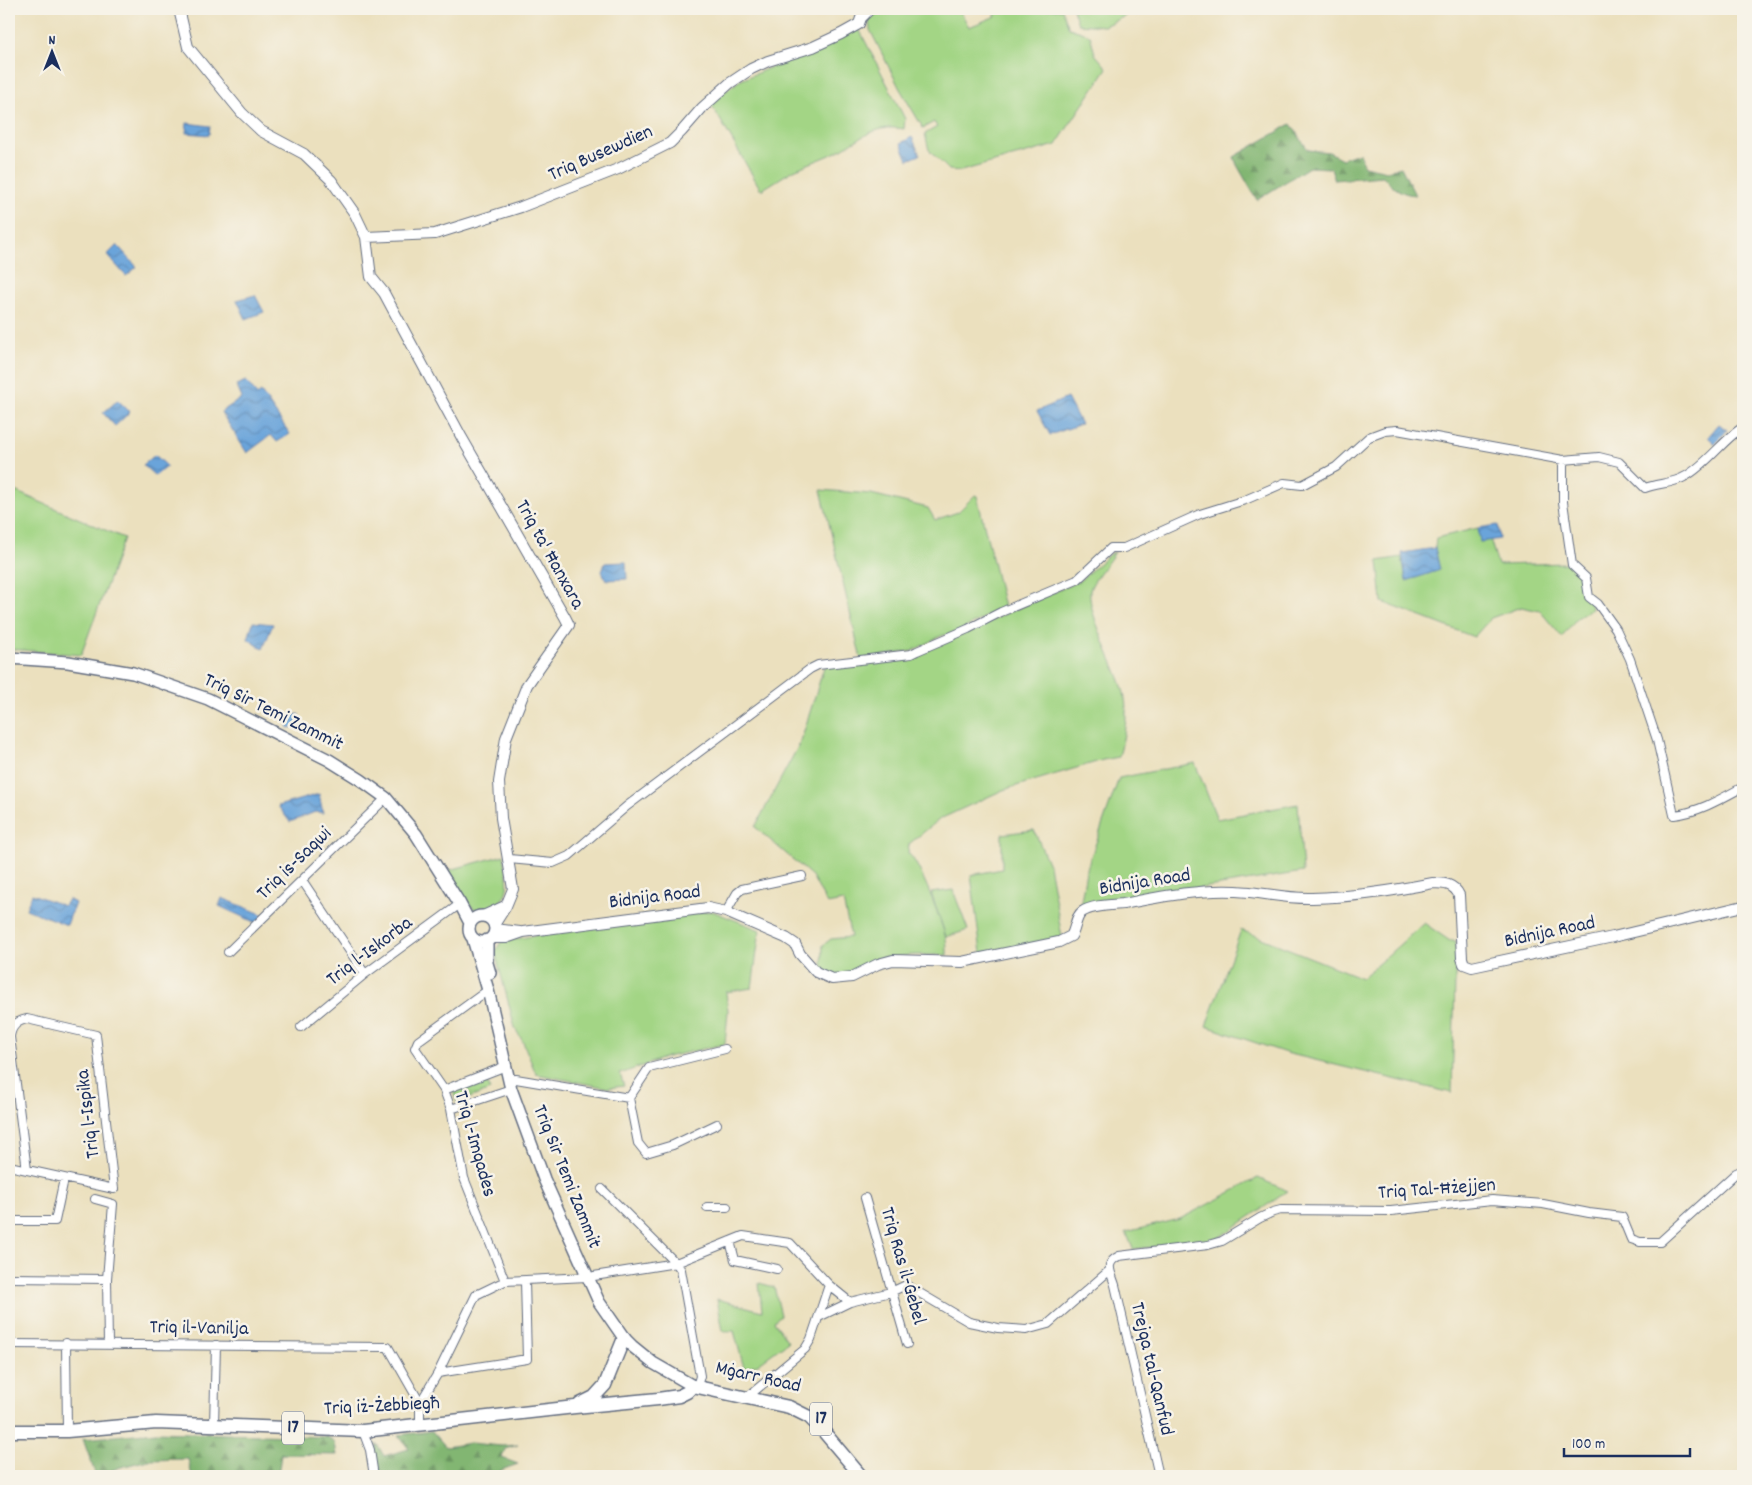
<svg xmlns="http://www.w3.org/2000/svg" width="1752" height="1485" font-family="Dekko,sans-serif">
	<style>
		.green { fill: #a3d585; stroke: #5f8272 }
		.forest { fill: url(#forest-firs); stroke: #4e7268 }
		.park { fill: url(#park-tufts); stroke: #5f8272 }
		.water { fill: url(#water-waves); stroke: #436a9c }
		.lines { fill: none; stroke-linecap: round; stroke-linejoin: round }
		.minor-casing { stroke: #646d80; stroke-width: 10 }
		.tertiary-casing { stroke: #646d80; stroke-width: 12 }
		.secondary-casing { stroke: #646d80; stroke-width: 14 }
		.primary-casing { stroke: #646d80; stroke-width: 15 }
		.minor { stroke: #fff; stroke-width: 8 }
		.tertiary { stroke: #fff; stroke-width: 10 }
		.secondary { stroke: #fff; stroke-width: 11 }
		.primary { stroke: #fff; stroke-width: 12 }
		.labels { text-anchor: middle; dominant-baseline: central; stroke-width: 5; stroke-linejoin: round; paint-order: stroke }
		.shield { fill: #f7f3e8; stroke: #5d6a87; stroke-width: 1 }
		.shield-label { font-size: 19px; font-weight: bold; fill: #1b2f5e }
		.street-label { font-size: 20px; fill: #1b2f5e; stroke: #f7f3e8 }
	</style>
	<defs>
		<pattern id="forest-firs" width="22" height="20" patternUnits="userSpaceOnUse" patternTransform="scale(1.25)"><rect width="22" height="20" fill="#82b672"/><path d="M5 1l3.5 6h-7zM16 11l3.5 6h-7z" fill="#6a9461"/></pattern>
		<pattern id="park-tufts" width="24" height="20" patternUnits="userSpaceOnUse" patternTransform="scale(1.25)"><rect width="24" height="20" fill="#a3d585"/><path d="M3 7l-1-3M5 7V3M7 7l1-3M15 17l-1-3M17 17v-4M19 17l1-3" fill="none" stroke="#8cb775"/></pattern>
		<pattern id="water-waves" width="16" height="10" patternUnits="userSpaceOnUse" patternTransform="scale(1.25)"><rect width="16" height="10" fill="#6ba4da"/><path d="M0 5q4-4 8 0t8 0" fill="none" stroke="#5786b4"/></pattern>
	</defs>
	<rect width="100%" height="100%" fill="#f7f3e8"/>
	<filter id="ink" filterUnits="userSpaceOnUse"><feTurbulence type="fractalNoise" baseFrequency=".02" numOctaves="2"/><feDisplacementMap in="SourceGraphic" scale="10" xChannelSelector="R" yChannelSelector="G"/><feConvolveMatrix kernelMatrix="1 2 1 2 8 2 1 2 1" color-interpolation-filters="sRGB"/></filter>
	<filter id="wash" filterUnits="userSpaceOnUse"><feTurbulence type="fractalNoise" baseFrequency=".0096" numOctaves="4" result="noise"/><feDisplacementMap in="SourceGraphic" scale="20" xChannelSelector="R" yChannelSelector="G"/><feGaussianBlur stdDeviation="1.12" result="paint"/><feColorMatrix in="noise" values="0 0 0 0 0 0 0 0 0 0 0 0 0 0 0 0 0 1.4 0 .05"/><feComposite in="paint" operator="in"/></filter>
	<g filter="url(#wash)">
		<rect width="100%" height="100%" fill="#ebe0be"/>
		<path class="green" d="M875,9H959L969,27L996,16L993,9H1062L1069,28L1090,35L1095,54L1107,68L1056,145L961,171L949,170L929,150L925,134L937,127L934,122L923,128L900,89L870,30L868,14Z
			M1073,9H1140L1104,26L1078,24Z
			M859,29L905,119L904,129C877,124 863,137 840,150C826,158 809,163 794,170C783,176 772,184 761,190L710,102L739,81Z
			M10,489L124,538L81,655L9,649V491Z
			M821,490L871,494L928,508L935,520L958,512L975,495L977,496L1004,607L959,631L941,636L912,651L861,659Z
			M1478,528L1480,542L1490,539L1498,565L1568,563L1580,576L1592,609L1577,618L1562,637L1540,611L1521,607L1491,618L1474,637L1382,602L1378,561L1402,557L1406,581L1440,570L1435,548L1436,538Z
			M1115,552C1108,563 1097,575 1091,587C1083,607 1119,670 1124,693C1129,715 1124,736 1119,757L1103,760L1003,790L940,819L909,844L908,853C919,861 943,924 946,939C947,944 947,950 947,955H913L881,958L854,972L837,976L822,969L823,945L831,939L851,937L843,901L827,904L812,876L755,827L801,741L824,667L912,657L1005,614L1079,581L1110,554Z
			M1195,763L1217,819L1298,804L1303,872L1080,907L1086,871L1119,778Z
			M1034,830L1049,865L1062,937L981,953L971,875L1002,869V834Z
			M504,855C507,879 515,896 489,909C483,912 476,911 471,906C461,897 454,882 446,871Z
			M953,890L968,930L946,937L931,893Z
			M712,911L760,930L752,988L726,992L728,1011L725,1044L667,1057L620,1074L624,1086L608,1088L536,1074L523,1042L515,1028L495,952L501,942L578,927L653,920L667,922L671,915Z
			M1424,923L1450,941H1456L1452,1093L1286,1053L1206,1026L1241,930L1362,978Z
			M1258,1178L1288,1191L1214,1241L1133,1249L1126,1232L1180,1219Z
			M759,1283L774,1287L781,1315L774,1321L788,1342L758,1364L744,1368L734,1331H723L717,1299L762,1311Z"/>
		<path class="forest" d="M1291,124L1308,150L1329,152L1342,159L1359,153L1364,166L1387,171L1401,167L1415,195C1400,194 1393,187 1383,176L1335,180L1331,168L1309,167L1257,200L1237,165L1234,157Z
			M432,1431L446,1447L470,1443L502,1446L518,1445L505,1449L502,1458L518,1464L501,1470L500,1476H377L374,1453L377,1444L384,1456L409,1449L398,1435Z
			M156,1432L328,1437L335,1443L337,1455L281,1454L278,1476H192L188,1459L148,1460L121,1467L96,1476L83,1439Z"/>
		<path class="park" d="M485,1079L490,1090L457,1103L453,1091Z"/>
		<path class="water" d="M187,123L210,126L209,135L186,133Z
			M912,137L920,155L908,160L901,143Z
			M117,245L137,267L126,276L107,255Z
			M255,295L264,312L246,319L237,300Z
			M246,381L257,395L261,392L290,434L277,442L271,435L247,453L221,412L242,398L236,385Z
			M1067,398L1081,424L1050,435L1037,411Z
			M118,400L130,412L115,426L103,413Z
			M1719,424L1727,430L1715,444L1708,437Z
			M155,455L167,466L155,476L143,465Z
			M1498,525L1500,539L1480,542L1478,528Z
			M1435,548L1440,570L1406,581L1402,553Z
			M626,562L627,579L606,580L602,571L605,563Z
			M253,622L273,624L263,649L248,639Z
			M299,714L302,726L288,728L286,717Z
			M319,794L323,813L315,812L290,822L278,806Z
			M32,894L64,906L68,899L75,903L67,925L26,909Z
			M222,898L264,915L256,923L219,906Z"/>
	</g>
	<g filter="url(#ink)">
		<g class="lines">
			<defs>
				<path id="minor" d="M1563,460V502L1572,565L1586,578L1589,597L1598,604L1616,629L1630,659L1657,740L1674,815C1699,812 1721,799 1743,787
					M509,859L553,863L569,856L627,806L810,669L818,665L911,654L917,651L968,629L1001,612L1077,580L1111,548H1124L1200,514L1245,500L1284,483L1302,485L1336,467L1369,437L1385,431L1397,430L1563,460L1599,457L1619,462L1645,488C1658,483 1673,484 1686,476C1707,464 1723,440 1743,427
					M302,880L365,974
					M726,912L737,893L742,889L802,876
					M228,952L386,798
					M488,990L418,1041L415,1048L444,1090L451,1109L464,1178L505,1281
					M301,1027L365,974L460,904
					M509,1080L516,1079L629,1098L649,1068L725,1049
					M444,1090L506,1066
					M629,1098L638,1143L646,1153L673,1145L717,1124
					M451,1109L511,1089
					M9,1166L114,1189L96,1035L27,1019C16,1021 11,1027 10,1037L27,1170
					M602,1189L676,1263L681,1270L700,1376L698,1383L693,1386
					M865,1198L907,1344
					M95,1199L113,1204L107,1279L108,1344
					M707,1207H727
					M9,1221H55L64,1179
					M730,1241L735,1260L777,1269
					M594,1276L676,1263L743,1236L790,1243L829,1285L850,1302
					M9,1278L107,1279
					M819,1317L850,1302L891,1292L906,1285L969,1322L998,1328L1026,1330L1048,1324L1110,1270
					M66,1343L67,1431
					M9,1344L388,1347L420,1403V1425
					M438,1373L527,1359L525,1281
					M751,1394L805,1349L811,1339L829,1285
					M420,1403L438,1373L476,1295L505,1281L587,1277
					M214,1425L216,1345
					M363,1431L370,1450L374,1476
					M1159,1476L1115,1285C1111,1272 1104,1263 1119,1256L1208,1245L1222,1241L1260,1218L1273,1212L1281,1210L1391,1211L1492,1200L1543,1204L1589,1213L1622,1217L1631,1239L1640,1242H1660L1736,1173L1743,1170"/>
				<path id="tertiary" d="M179,9L188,47L242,113L261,131L304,154L331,180L355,214L366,237L371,277L384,293L462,438L565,617L569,625L527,685L506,738L499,782L501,818L513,889L506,906L494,925
					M366,237L435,234L521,207L618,169L670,143L682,131L702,108L730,83L751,69L768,61L813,47L841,34L859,24L861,18L870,9
					M483,916L505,906
					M495,929L520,932
					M491,938H506L523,932L708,908L726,912L786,938L795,944L800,954L816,972L832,979L852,977L878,964L893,960L962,962L1059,942L1071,936C1076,929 1075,917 1082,912C1092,905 1111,905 1123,904C1160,897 1198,889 1236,891C1262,892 1286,899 1312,898C1353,897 1393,891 1433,883C1444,883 1454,884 1459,895L1462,958L1464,964L1472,967L1613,937L1743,906"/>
				<path id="secondary" d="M9,658L68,662L133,673L208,699L329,760L361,780L386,798L416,834L460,904L470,923
					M469 929a13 13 0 1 1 26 0a13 13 0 1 1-26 0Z
					M473,939L488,990L511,1089L544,1179L599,1302L624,1338L632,1346L653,1363L693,1386
					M487,940V963L490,973"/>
				<path id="primary" d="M580,1404L594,1397L605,1385L624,1338
					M9,1431H67L156,1423L363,1431L575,1407L658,1399L679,1396L687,1392L693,1386L789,1407L809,1417L824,1432L861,1476"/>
			</defs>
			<use href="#minor" class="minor-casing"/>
			<use href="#tertiary" class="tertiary-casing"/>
			<use href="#secondary" class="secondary-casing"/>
			<use href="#primary" class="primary-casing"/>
			<use href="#minor" class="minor"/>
			<use href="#tertiary" class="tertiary"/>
			<use href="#secondary" class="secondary"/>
			<use href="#primary" class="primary"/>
		</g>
	</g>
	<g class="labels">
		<g class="shield">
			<rect x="810" y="1402.5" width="22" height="33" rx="4"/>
			<rect x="282" y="1411.5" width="22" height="33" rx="4"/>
		</g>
		<g class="shield-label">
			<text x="821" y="1419">17</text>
			<text x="293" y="1428">17</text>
		</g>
		<g class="street-label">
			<text transform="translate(601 154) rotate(-24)">Triq Busewdien</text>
			<text transform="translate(549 555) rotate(61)">Triq ta' Ħanxara</text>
			<text transform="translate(273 713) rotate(26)">Triq Sir Temi Zammit</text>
			<text transform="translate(295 864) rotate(-44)">Triq is-Saqwi</text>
			<text transform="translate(1145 883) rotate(-9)">Bidnija Road</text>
			<text transform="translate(655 898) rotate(-7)">Bidnija Road</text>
			<text transform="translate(1550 933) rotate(-12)">Bidnija Road</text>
			<text transform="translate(370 952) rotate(-37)">Triq l-Iskorba</text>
			<text transform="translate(89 1114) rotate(-97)">Triq l-Ispika</text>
			<text transform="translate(474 1144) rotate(74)">Triq l-Imqades</text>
			<text transform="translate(566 1177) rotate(68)">Triq Sir Temi Zammit</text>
			<text transform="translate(1437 1190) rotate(-4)">Triq Tal-Ħżejjen</text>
			<text transform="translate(902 1266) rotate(74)">Triq Ras il-Ġebel</text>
			<text transform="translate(199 1329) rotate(1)">Triq il-Vanilja</text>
			<text transform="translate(1151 1369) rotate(77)">Trejqa tal-Qanfud</text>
			<text transform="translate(758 1378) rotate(13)">Mġarr Road</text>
			<text transform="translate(382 1407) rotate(-3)">Triq iż-Żebbiegħ</text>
		</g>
	</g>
	<rect width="1752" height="1485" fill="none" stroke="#f7f3e8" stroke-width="30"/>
	<g transform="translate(52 52)" stroke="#f7f3e8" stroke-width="4" paint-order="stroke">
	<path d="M0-4L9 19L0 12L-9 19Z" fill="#1b2f5e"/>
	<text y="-8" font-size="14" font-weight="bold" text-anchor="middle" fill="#1b2f5e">N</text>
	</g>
	<path d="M1564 1448v8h126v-8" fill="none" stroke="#1b2f5e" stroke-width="2.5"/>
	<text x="1572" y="1448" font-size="15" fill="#1b2f5e" stroke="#f7f3e8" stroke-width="4" paint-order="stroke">100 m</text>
</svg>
